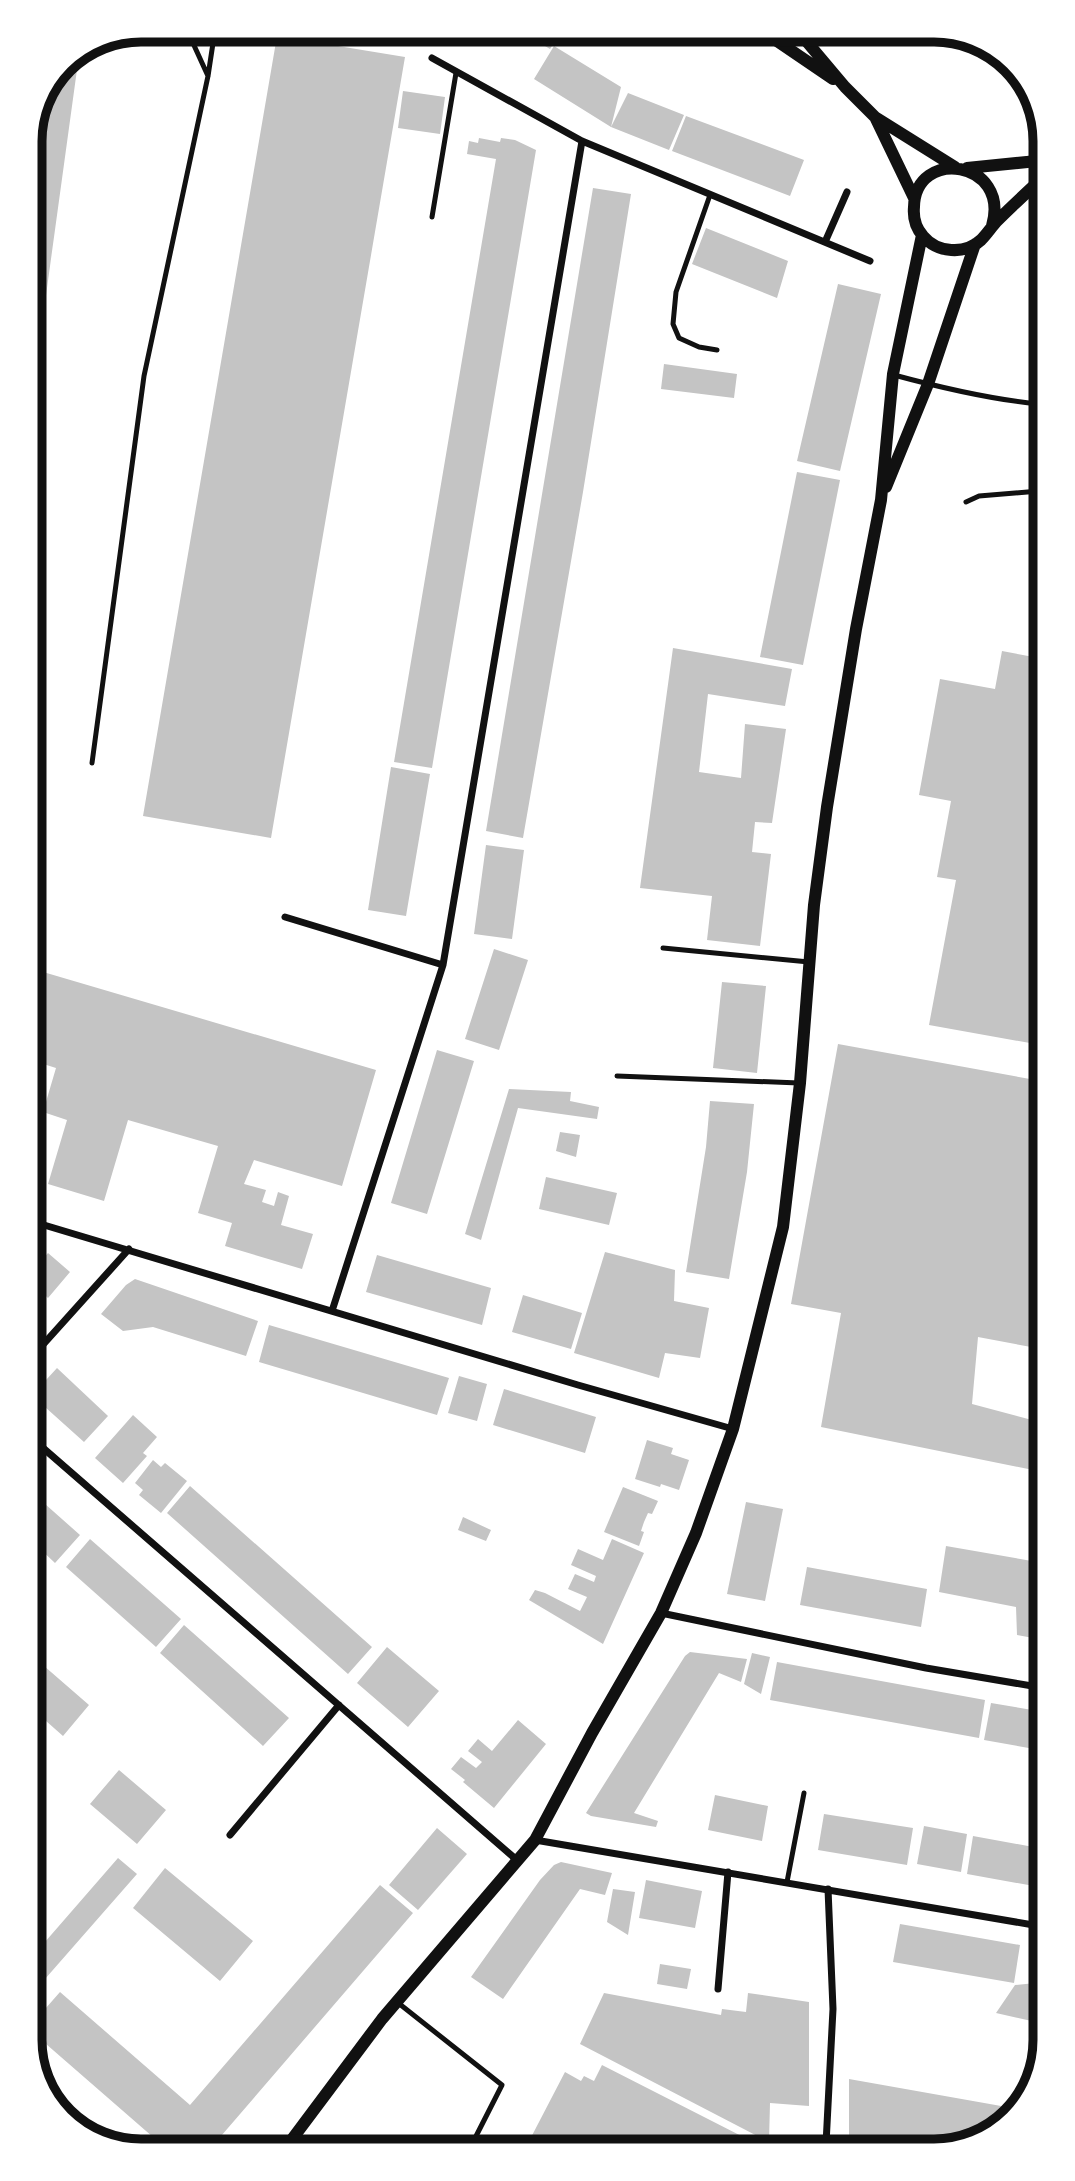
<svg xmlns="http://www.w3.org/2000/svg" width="1075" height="2181" font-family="'Fira Sans',sans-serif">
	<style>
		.building { fill: #c4c4c4 }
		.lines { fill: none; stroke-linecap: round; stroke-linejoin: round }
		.service { stroke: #111; stroke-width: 5 }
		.minor { stroke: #111; stroke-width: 7 }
		.tertiary { stroke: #111; stroke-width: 12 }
		.rim { fill: none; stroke: #111; stroke-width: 9 }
	</style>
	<rect width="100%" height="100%" fill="#fff"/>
	<path class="building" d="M497,30H562L550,49L525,34L520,44Z
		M277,36L405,57L271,838L143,816Z
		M554,46L621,87L611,127L534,79Z
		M79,55L33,390H31L30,134L63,62Z
		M403,91L445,97L440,134L398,128Z
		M628,93L684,115L669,150L611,127Z
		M686,116L804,160L790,196L672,151Z
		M479,138L500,142L501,138L515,140L536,150L432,768L394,762L496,159L467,154L469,141L478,143Z
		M593,188L631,194L583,492L523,838L486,831Z
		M706,228L788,261L777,298L692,264Z
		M838,284L881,294L840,471L797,461Z
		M664,364L737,374L734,398L661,389Z
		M797,472L840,480L803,665L760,657Z
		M673,648L792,669L785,706L708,694L699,772L741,778L745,724L786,729L772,823L755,822L752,852L771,854L760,946L707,940L712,896L640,888Z
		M1002,651L1039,658L1041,1045L929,1025L956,880L937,877L951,801L919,795L940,679L995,689Z
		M391,767L430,774L406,916L368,910Z
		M486,845L524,850L512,939L474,934Z
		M494,949L528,960L499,1050L465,1039Z
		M33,969L376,1070L342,1186L254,1160L244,1184L266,1190L262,1202L274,1206L278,1192L289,1196L281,1225L313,1234L302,1269L225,1246L232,1223L198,1213L218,1146L128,1120L104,1201L48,1184L67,1120L43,1112L56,1068L34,1061Z
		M722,982L766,986L757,1073L713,1068Z
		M838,1044L1041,1081L1042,1349L978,1337L972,1404L1043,1423V1472L821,1427L841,1313L791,1304Z
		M437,1050L474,1061L427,1214L391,1203Z
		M509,1089L571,1092L570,1101L599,1107L597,1119L518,1108L481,1240L465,1234Z
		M710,1101L754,1104L747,1172L729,1279L686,1272L706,1147Z
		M560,1132L580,1135L576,1157L556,1151Z
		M546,1177L617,1193L609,1225L539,1209Z
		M605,1252L675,1270L674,1301L709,1308L700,1358L665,1353L659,1378L574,1353Z
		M48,1253L70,1272L48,1298L35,1286V1268Z
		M377,1255L491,1288L482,1325L366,1292Z
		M135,1279L258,1321L246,1356L153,1327L123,1331L101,1314L126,1285Z
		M523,1295L582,1313L571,1349L512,1332Z
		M269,1325L449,1378L437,1415L259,1362Z
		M57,1368L108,1416L84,1442L35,1398V1392Z
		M459,1376L487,1384L477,1421L448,1413Z
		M504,1389L596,1417L585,1453L493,1425Z
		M133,1415L157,1437L143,1453L147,1456L123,1483L95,1458Z
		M647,1440L673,1448L671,1454L689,1460L679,1490L661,1484L660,1487L635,1479Z
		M153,1460L161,1467L165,1463L187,1481L161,1513L139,1495L143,1490L135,1483Z
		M190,1486L372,1647L348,1674L167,1513Z
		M623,1487L658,1501L652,1514L648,1513L644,1522L641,1531L644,1532L639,1546L604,1532Z
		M36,1496L80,1535L55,1563L36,1545Z
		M746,1502L783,1509L765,1601L727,1594Z
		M463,1517L491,1530L486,1541L458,1530Z
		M90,1539L181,1619L156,1647L66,1567Z
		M612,1539L644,1553L603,1644L529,1600L535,1590L545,1593L580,1611L587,1597L568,1589L575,1574L594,1582L596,1576L571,1565L578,1549L603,1560Z
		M946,1546L1043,1563L1044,1640L1017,1635L1016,1607L939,1592Z
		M807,1567L927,1589L921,1627L800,1605Z
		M184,1625L289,1718L263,1746L160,1653Z
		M387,1647L439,1691L408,1727L357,1683Z
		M690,1652L747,1659L741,1682L719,1673L634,1813L658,1821L656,1827L591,1816L586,1813L685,1656Z
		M752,1653L770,1657L761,1694L744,1684Z
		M36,1659L89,1705L63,1736L37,1713Z
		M777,1662L985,1700L979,1738L770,1700Z
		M991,1703L1044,1712L1040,1750L984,1740Z
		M518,1720L546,1744L494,1808L463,1782L465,1780L451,1769L461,1757L476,1768L482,1762L468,1751L478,1739L492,1751Z
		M119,1770L166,1810L137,1844L90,1804Z
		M715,1795L768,1806L762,1841L708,1830Z
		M824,1814L913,1828L907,1865L818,1850Z
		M924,1826L967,1834L961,1872L917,1864Z
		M437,1828L467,1854L418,1910L389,1885Z
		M973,1836L1044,1849L1045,1888L967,1874Z
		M118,1858L137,1874L38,1987V1950Z
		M561,1862L612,1873L605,1895L580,1889L503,1999L471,1977L540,1880L554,1865Z
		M165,1868L253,1941L220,1981L133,1908Z
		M646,1880L702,1891L695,1928L639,1918Z
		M380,1885L413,1913L209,2150L169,2151L38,2037V2017L60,1992L190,2105Z
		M613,1889L635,1892L628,1935L607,1922Z
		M900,1924L1020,1945L1014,1983L893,1962Z
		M660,1964L691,1969L687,1989L657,1984Z
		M1045,1982V2024L996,2013L1015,1985Z
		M604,1993L721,2015L722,2009L746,2012L748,1993L809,2002V2106L770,2103L769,2142L580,2044Z
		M602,2065L759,2145L526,2147L565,2072L581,2081L584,2076L594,2081Z
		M849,2079L1018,2109L976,2143L849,2144Z"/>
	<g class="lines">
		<path class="service" d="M187,30L208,76
			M710,195L676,292L673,324L679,338L699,347L717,350
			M432,217L456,73
			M894,375C942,388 989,399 1038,404
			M966,502L979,496L1039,491
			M92,763L144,376L208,76L215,30
			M663,948L809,962
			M617,1076L799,1083
			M787,1882L804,1793
			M397,2002L502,2085L470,2148"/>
		<path class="minor" d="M432,58L582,141L870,261
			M825,242L847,192
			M285,917L443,965
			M34,1222L578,1385L733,1429
			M332,1311L443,965L582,141
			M40,1348L129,1249
			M35,1441L518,1861
			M661,1613L926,1668L1044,1688
			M230,1835L339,1705
			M535,1840L1045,1927
			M718,1989L728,1872
			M826,2144L833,2009L828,1889"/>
		<path class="tertiary" d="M761,30L833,79
			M797,30L845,87L875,117L955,167
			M876,119L914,198
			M967,168L1037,161
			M992,226C1011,160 915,147 914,207C913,218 915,227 923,236C937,253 965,255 981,240C987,234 992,226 998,220C1011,207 1024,195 1037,183
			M886,487L928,384L975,244
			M284,2150L382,2019L535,1840L592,1733L661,1613L696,1533L733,1429L783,1227L800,1083L814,905L827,807L856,629L881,500L893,374L922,235"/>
	</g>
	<path d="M0 0H1075V2181H0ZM141 42H934A99 99 0 0 1 1033 141V2040A99 99 0 0 1 934 2139H141A99 99 0 0 1 42 2040V141A99 99 0 0 1 141 42Z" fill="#fff" fill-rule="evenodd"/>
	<path class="rim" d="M141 42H934A99 99 0 0 1 1033 141V2040A99 99 0 0 1 934 2139H141A99 99 0 0 1 42 2040V141A99 99 0 0 1 141 42Z"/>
</svg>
